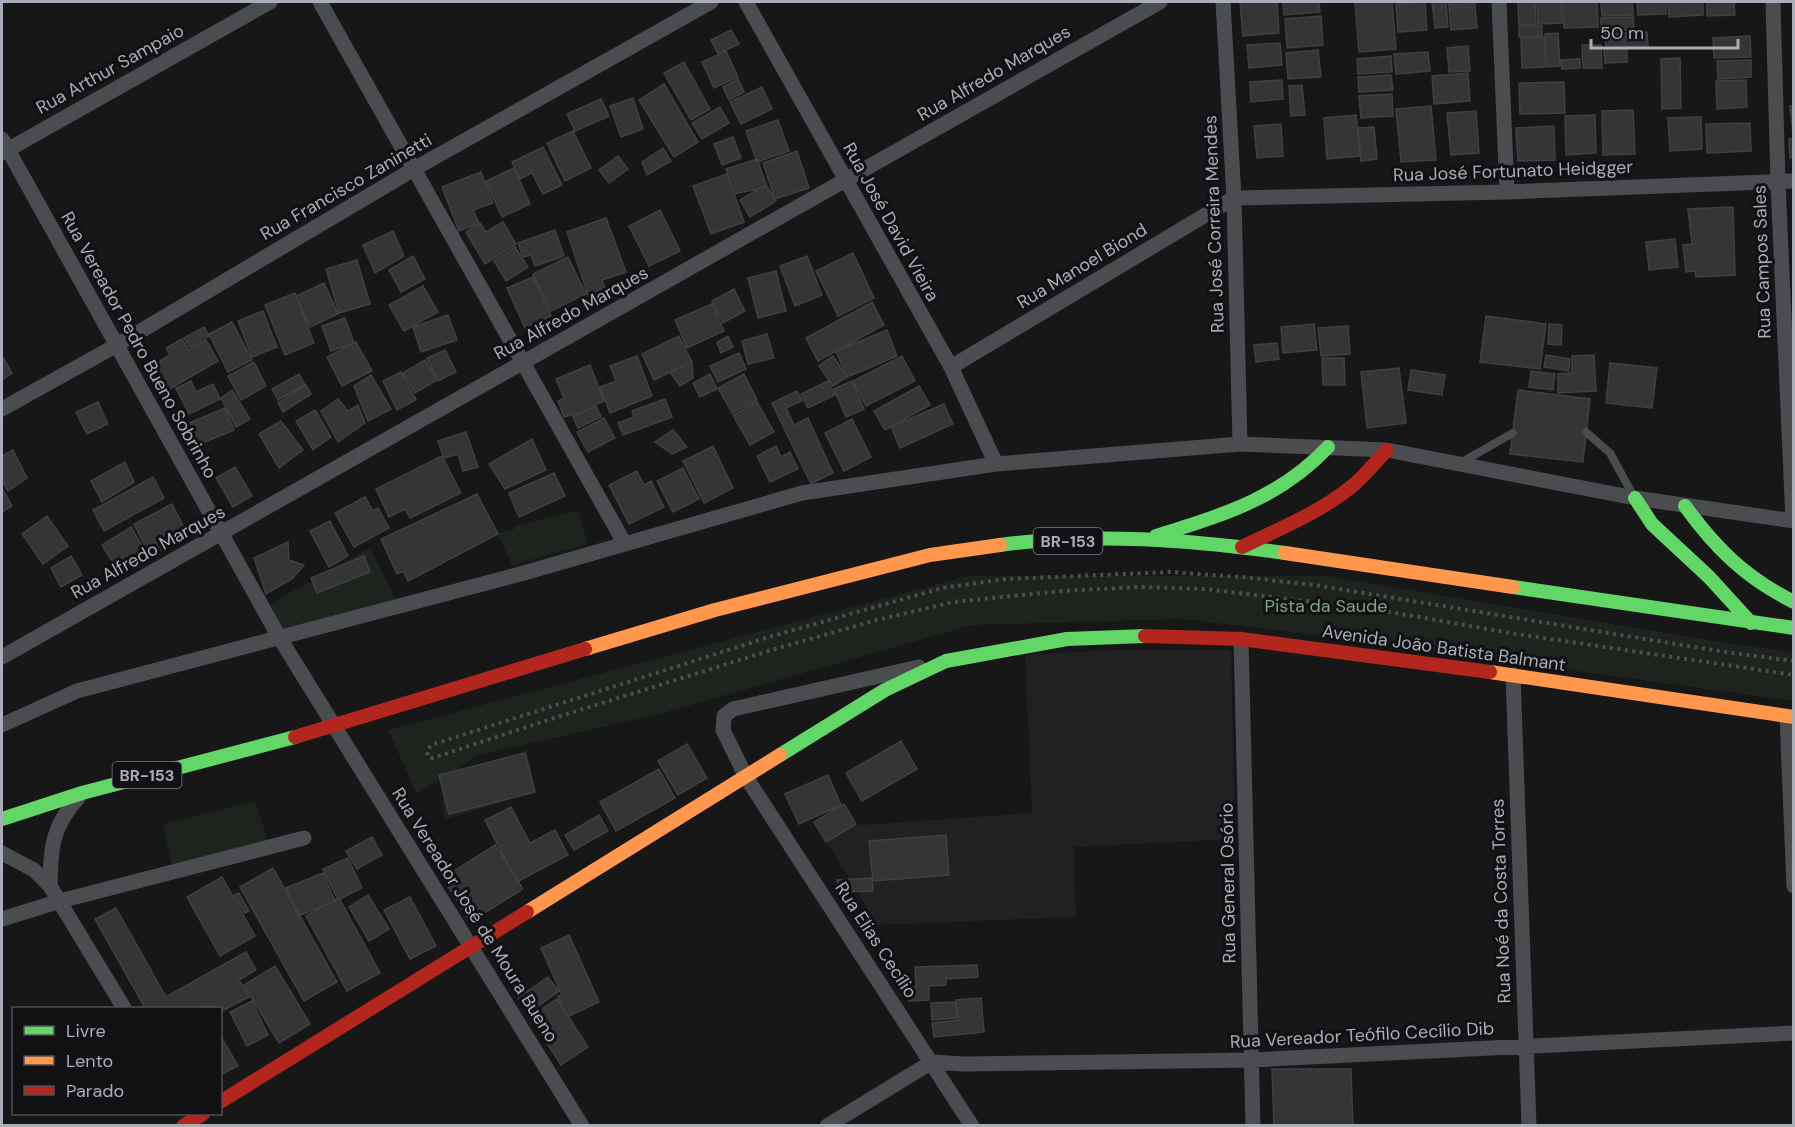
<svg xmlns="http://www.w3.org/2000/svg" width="1795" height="1127" font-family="'DM Sans',sans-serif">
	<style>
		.built { fill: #212123 }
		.green { fill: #1d241e }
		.building { fill: #353536; stroke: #3f4043; stroke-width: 1.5 }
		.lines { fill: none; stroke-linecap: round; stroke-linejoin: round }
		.path { stroke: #4d4e52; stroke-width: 4; stroke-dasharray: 3 4.5; stroke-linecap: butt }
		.lane { stroke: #4b4c50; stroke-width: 8 }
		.street { stroke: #4b4c50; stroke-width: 15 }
		.fast { stroke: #63d668; stroke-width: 14 }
		.slow { stroke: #ff974d; stroke-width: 14 }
		.jam { stroke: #b3261e; stroke-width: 14 }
		.jam-bridge { stroke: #b3261e; stroke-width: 14 }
		.labels { text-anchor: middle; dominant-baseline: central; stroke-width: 6; stroke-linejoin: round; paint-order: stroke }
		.shield { fill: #111113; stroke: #7b7e86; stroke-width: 1.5 }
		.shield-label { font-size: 16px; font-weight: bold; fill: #a8adb8 }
		.street-label { font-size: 18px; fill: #a8adb8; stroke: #111113 }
		.park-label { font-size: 18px; fill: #7fa381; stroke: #111113 }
	</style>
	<rect width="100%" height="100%" fill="#171717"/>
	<path class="built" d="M1112,650H1231L1235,839L1074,847L1076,917L878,925L818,828L1032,813L1025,655Z"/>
	<path class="green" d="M578,510L588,544L512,565L498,534L515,529L514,526Z
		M370,548L396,599L283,631L270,604Z
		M969,576H1328L1739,645L1793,652V701L1347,639L1183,619L972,625L659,714L479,755L444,778L527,750L536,792L445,819L440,779L417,794L388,730Z
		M255,801L268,841L172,867L163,824Z"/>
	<path class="building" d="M1240,2H1277L1279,33L1243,36Z
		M1283,2H1319L1320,12L1284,15Z
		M1355,2H1392L1396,49L1359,52Z
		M1425,2L1427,30L1398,32L1396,4Z
		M1432,2H1446L1448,27L1435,28Z
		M1448,2H1475V4L1449,6Z
		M1518,2H1535L1536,25H1519Z
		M1537,2H1561L1562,23L1538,24Z
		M1563,2H1597L1598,27L1564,28Z
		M1601,2H1632L1633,15L1602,16Z
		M1637,2H1666V14L1638,15Z
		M1668,2H1703V15L1669,17Z
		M1707,2H1734L1735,15L1707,16Z
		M1475,6L1477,28L1451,30L1449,8Z
		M1321,16L1323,45L1287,48L1285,19Z
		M1633,17L1634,30L1601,31V18Z
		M1519,26H1542V36L1519,37Z
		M731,30L739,44L718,54L711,40Z
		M1647,32L1648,46L1606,48L1605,34Z
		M1558,33L1560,66L1547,67L1545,34Z
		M1750,36L1751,57L1714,58L1713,38Z
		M1544,37L1545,67L1522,68L1521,38Z
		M1280,43L1282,65L1249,68L1247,45Z
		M1582,45H1601L1602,68H1583Z
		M1468,46L1470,71L1449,72L1447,48Z
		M1627,48V62L1605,63L1604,49Z
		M1318,50L1321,77L1288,79L1286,53Z
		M726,51L738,77L714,88L702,62Z
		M1428,52L1430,71L1396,74L1394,54Z
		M1391,56L1392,72L1358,74L1357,59Z
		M1680,58L1681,108L1662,109L1661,59Z
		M1580,59V68L1562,69L1561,60Z
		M1751,60V77L1718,79L1717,61Z
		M684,62L710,109L691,120L664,73Z
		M1468,73L1470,101L1434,104L1432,76Z
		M1391,75L1393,90L1359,92L1358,77Z
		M738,79L744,92L729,100L723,87Z
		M1282,80L1283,99L1251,102L1250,82Z
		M1746,80L1747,107L1717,109L1716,81Z
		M1564,82L1565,113L1520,114L1519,83Z
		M664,84L698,142L674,157L639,100Z
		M1302,85L1305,115L1291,116L1289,86Z
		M762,87L772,109L741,124L730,102Z
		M1392,94L1393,116L1361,118L1359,96Z
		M633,98L643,129L621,137L610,106Z
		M601,99L609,116L575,131L567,114Z
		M1794,105V134H1793L1790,106Z
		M1431,106L1436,160L1401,162L1396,109Z
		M720,107L729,123L702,139L692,123Z
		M1633,110L1635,154L1603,155L1602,111Z
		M1476,111L1479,153L1451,155L1447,113Z
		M1356,115L1360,156L1327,159L1324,118Z
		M1595,115L1596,153L1566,155L1565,116Z
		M1701,117L1702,149L1670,151L1668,118Z
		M778,120L789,151L757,162L746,131Z
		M1750,123L1751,151L1707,153L1706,124Z
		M1281,124L1283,156L1257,158L1254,126Z
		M1554,126L1555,160L1518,161L1516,128Z
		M1374,127L1377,159L1361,161L1358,128Z
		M573,131L591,168L565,181L547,143Z
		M733,137L741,158L722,165L714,144Z
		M1789,139H1794V157L1790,158Z
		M543,147L562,185L543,194L532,173L520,179L512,162Z
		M663,148L671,161L647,175L642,162Z
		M797,151L809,188L775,199L763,163Z
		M618,156L628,169L609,183L599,170Z
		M757,159L767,187L734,194L726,169Z
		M514,168L530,204L502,217L486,181Z
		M481,172L493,203L473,210L479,223L459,231L442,187Z
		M727,174L744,222L711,234L693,186Z
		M766,185L776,201L750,217L740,200Z
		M1733,207L1735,275L1696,277L1695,271L1686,272L1683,245L1692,244L1688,209Z
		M660,210L680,251L649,266L629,226Z
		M606,218L626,272L602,280L605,288L588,295L567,232Z
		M503,222L516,244L485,264L466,232L480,223L486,232Z
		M555,230L564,256L535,266L531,255L523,257L518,243Z
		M393,231L404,256L375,273L363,245Z
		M1675,239L1678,267L1649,270L1646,242Z
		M515,247L528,267L506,281L494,261Z
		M853,253L874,298L838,316L816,271Z
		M413,256L425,279L401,292L389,270Z
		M807,256L822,295L795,306L780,266Z
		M568,257L586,294L551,311L533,274Z
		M357,260L370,304L339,313L326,269Z
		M776,271L786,311L758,318L748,278Z
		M533,277L551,316L525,328L507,288Z
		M324,283L338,314L310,327L296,296Z
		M423,286L438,312L404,331L389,305Z
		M734,289L745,311L723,323L712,301Z
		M295,293L314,343L285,355L265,305Z
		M872,302L884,325L818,361L806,338Z
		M712,304L724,331L687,348L675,320Z
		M263,311L277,347L252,357L238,321Z
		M448,315L457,340L421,352L413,327Z
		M1486,316L1546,324L1540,369L1480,362Z
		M345,318L354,343L331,351L322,326Z
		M232,322L252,360L228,372L209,334Z
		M1314,324L1317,350L1283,353L1281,327Z
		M1549,324L1562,325L1561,345L1548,344Z
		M1348,326L1350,354L1321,356L1318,328Z
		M204,327L209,336L190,347L184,338Z
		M887,330L897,356L847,377L836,351Z
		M767,334L774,358L748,364L742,341Z
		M679,336L692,362L654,380L642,354Z
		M728,336L733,347L721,353L717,342Z
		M182,339L189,350L206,340L218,361L166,391L152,366L170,355L166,348Z
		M356,342L372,371L342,386L327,357Z
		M1277,343L1279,359L1256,362L1254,345Z
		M445,350L456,372L438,381L427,358Z
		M739,353L746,369L718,382L710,366Z
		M1546,355L1570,359L1569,371L1544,367Z
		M1594,355L1596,391L1558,393V374L1572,373V356Z
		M2,356L12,373L2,380Z
		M637,356L652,396L610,413L600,387L616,381L610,366Z
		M833,356L847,377L833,386L819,366Z
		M902,356L915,381L866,406L853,381Z
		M1322,358H1344L1345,385H1323Z
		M425,360L437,380L415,393L403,373Z
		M254,362L266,386L241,400L228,376Z
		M692,362L693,378L680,386L670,372Z
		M1610,363L1657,368L1652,408L1606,403Z
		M590,365L604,401L580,413L564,417L558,401L564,398L556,379Z
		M1399,368L1406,423L1367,428L1361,372Z
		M1411,370L1445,375L1442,395L1408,390Z
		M1531,371L1555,374L1553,390L1529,387Z
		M401,372L416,400L397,410L383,381Z
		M299,374L305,385L278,400L272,389Z
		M710,374L717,389L700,397L693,383Z
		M744,374L757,400L732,413L718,388Z
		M371,375L391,409L368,421L354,386Z
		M191,381L196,392L213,384L220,399L189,414L176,388Z
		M828,381L835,395L808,408L801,394Z
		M852,381L864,409L846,417L834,389Z
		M306,385L311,394L283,412L278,403Z
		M919,386L930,405L885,430L874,411Z
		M232,390L250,419L236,427L221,398Z
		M1518,390L1590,399L1583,462L1510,454Z
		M797,391L802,401L786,408L794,425L808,418L833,473L811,484L772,403Z
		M338,399L348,411L358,405L365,423L338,442L321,411Z
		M665,399L672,417L623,435L618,423L634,417L632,411Z
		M98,402L108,424L87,434L76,412Z
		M757,402L774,432L750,445L733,415Z
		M944,404L953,424L900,448L891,427Z
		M596,406L601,417L578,428L573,417Z
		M225,408L234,430L195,446L187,424Z
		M315,410L331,437L313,450L296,421Z
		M604,418L615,438L588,452L577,432Z
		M852,419L871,457L844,471L825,433Z
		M281,421L303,450L279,468L259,434Z
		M673,430L687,447L672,454L655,442Z
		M466,432L478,467L463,471L458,454L444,458L438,441Z
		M532,439L546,470L505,489L489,464Z
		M713,446L733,488L704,503L683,461Z
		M776,446L781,457L790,452L798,469L770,482L757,456Z
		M13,450L27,478L8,491L2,481V456Z
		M442,456L461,493L410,518L405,509L389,517L376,489Z
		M125,462L134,482L102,502L91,481Z
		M235,467L252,496L233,507L216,478Z
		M683,468L699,499L673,512L657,481Z
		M637,471L644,485L651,481L664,507L629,524L609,485Z
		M554,473L565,496L519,517L509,493Z
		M153,477L164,498L104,531L93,510Z
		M2,488L12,506L2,512Z
		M477,494L498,534L408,581L403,571L397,574L381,539Z
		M365,497L373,511L378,508L389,528L354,547L335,513Z
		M172,504L188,535L150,556L134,524Z
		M47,516L68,546L43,564L22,534Z
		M330,521L348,556L329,567L310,531Z
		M131,527L145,551L117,569L102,545Z
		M288,542L289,560L304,565L292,579L266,594L254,558Z
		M71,556L82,575L61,587L51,568Z
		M364,556L370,572L317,593L311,578Z
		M901,741L917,769L862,801L846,773Z
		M687,744L707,778L678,795L658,761Z
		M525,753L535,792L449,814L439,775Z
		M659,769L675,798L616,831L600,802Z
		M828,775L841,805L799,824L785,794Z
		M844,804L856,824L826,842L814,822Z
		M511,807L530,843L555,830L568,855L517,882L485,820Z
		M599,815L608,831L574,850L565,835Z
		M946,835L949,875L873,881L869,841Z
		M372,837L382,855L357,869L346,851Z
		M495,845L523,889L470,922L443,878Z
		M348,858L362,888L338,900L323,869Z
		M273,868L337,982L304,1001L240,887Z
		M323,873L335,901L298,916L286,888Z
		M222,877L255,936L220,956L187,897Z
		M872,878L873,891L838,892L837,880Z
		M239,893L249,911L245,913L234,895Z
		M368,895L389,929L369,941L349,907Z
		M410,897L436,946L410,959L384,910Z
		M339,898L380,973L347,991L306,916Z
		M116,908L166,997L246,952L256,970L239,980L249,997L220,1012V1008H211L210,1005L204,1008H145L95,919Z
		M569,935L599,1002L567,1017L558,996L562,995L541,948Z
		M977,965L978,977L946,979V985L929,986V1000L909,1001V987H916L915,967Z
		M275,966L310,1024L279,1043L244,985Z
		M548,977L559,991L529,1013L518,998Z
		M981,998L984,1032L934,1037L932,1023L959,1020L956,1000Z
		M557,999L588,1047L561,1065L530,1017Z
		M252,1001L268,1035L247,1046L230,1012Z
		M955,1002L957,1018L932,1020L931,1003Z
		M220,1035L238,1066L220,1075Z
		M1272,1069H1351L1353,1126H1274Z"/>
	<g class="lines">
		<path class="path" d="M1794,661L1725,652L1314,585L1242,577L1170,572L1006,579L942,588L769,637L431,745L427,751L428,757L433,758L551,719L775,649L877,620L953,602L1062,591L1139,587L1205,589L1373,609L1510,633L1794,675"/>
		<path class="lane" d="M1586,432L1610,453L1633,495
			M1460,463L1513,433"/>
		<path class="street" d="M320,2L625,544
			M746,2L951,367L996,464
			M1223,2L1234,198L1240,444
			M1499,2L1507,192
			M1773,2L1778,182L1793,521
			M2,139L279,637L582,1126
			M2,153L270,2
			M951,367L1234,198L1507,192L1794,181
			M2,409L117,345L414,169L711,2
			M1241,639L1253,1126
			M2,657L1160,2
			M919,667L733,709L724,716L723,730L746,777L972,1126
			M1513,675L1529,1126
			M1787,716L1794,886
			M2,725L77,691L524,573L802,493L996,464L1240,444L1387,450L1635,498L1794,521
			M2,853L34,870L50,886L124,1008
			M50,886C51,848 51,828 78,798
			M2,919L60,901L304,838
			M827,1126L932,1062L964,1064L1252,1060L1794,1033"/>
		<path class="fast" d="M1635,498L1652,524L1709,577L1751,623
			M1685,506C1716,549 1746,578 1794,602
			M1156,536C1222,515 1279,499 1328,447
			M1000,545C1093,532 1192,540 1285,553
			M1513,587L1794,628
			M780,755L885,690L946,661L1067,639L1145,636
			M2,819L82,793L295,737"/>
		<path class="slow" d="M1285,553L1513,587
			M585,649L715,610L930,555L1000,545
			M1490,672L1794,717
			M527,912L780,755"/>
		<path class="jam" d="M1242,547C1279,529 1319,513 1351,487C1365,476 1375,462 1387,450
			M1145,636L1241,639L1490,672
			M361,717L585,649
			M220,1102L527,912
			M183,1126L203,1114"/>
		<path class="jam-bridge" d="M295,737L361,717"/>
	</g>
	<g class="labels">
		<g class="shield">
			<rect x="1033.5" y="528" width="69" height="26" rx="4.5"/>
			<rect x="112.5" y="762" width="69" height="26" rx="4.5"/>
		</g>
		<g class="shield-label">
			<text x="1068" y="541">BR-153</text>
			<text x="147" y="775">BR-153</text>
		</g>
		<g class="street-label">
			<text transform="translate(110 69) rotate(-29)">Rua Arthur Sampaio</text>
			<text transform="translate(994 73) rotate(-30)">Rua Alfredo Marques</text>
			<text transform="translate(1513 171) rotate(-2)">Rua José Fortunato Heidgger</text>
			<text transform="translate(346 187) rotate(-30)">Rua Francisco Zaninetti</text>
			<text transform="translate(891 222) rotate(61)">Rua José David Vieira</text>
			<text transform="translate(1214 224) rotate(-92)">Rua José Correira Mendes</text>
			<text transform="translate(1762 262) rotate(-92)">Rua Campos Sales</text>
			<text transform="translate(1082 266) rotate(-31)">Rua Manoel Biond</text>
			<text transform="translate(571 313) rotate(-29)">Rua Alfredo Marques</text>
			<text transform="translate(139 345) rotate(61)">Rua Vereador Pedro Bueno Sobrinho</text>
			<text transform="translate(148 552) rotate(-29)">Rua Alfredo Marques</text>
			<text transform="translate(1444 648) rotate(8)">Avenida João Batista Balmant</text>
			<text transform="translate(1228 883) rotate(-91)">Rua General Osório</text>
			<text transform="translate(1501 901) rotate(-92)">Rua Noé da Costa Torres</text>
			<text transform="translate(475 915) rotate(58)">Rua Vereador José de Moura Bueno</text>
			<text transform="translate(876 940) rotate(57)">Rua Elias Cecílio</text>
			<text transform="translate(1362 1035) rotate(-3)">Rua Vereador Teófilo Cecílio Dib</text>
		</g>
		<g class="park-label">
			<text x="1326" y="606">Pista da Saude</text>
		</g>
	</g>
	<rect width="1795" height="1127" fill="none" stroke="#a8adb8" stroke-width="6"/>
	<rect x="12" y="1007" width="210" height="108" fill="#111113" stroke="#4d4f55" stroke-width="1.5"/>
	<rect x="24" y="1026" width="30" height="9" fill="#63d668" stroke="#4d4f55" stroke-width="1.5"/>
	<text x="66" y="1037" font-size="18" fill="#a8adb8">Livre</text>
	<rect x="24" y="1056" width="30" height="9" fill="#ff974d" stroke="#4d4f55" stroke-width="1.5"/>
	<text x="66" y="1067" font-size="18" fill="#a8adb8">Lento</text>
	<rect x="24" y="1086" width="30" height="9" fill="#b3261e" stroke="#4d4f55" stroke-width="1.5"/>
	<text x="66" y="1097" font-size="18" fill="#a8adb8">Parado</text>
	<path d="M1591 39v9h147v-9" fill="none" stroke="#a8adb8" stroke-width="3"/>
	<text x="1600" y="39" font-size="18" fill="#a8adb8" stroke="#111113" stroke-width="4.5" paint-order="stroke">50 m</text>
</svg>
